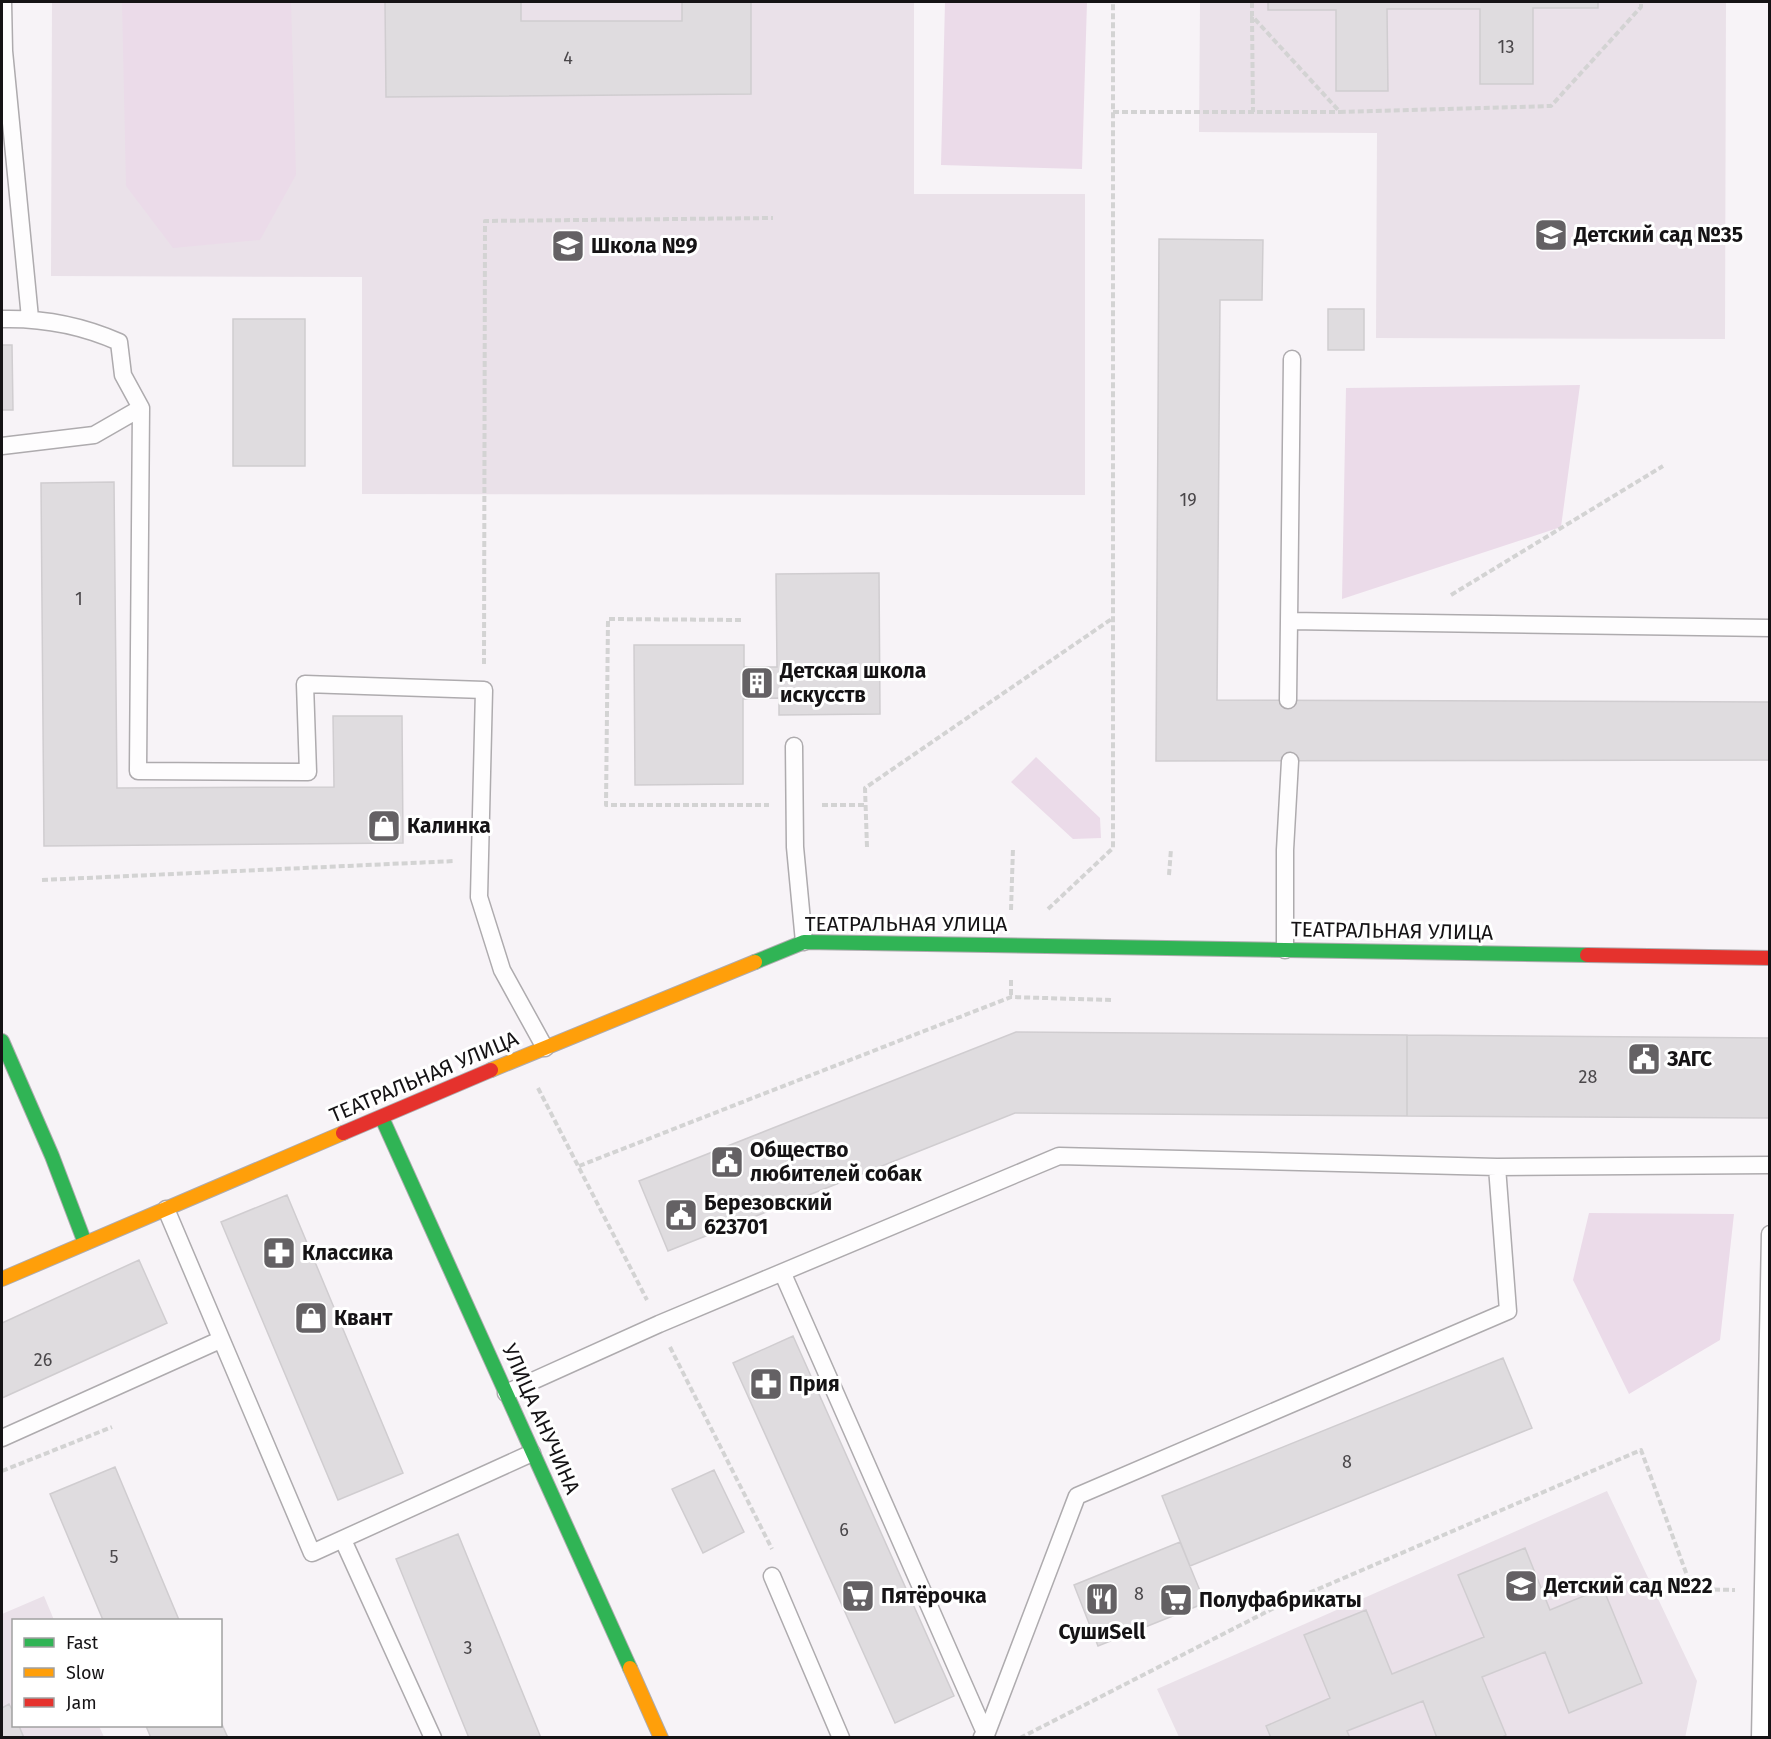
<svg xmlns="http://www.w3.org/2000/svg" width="1771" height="1739" font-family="'Fira Sans',sans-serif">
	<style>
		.built { fill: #eae1e9 }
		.green { fill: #ebdbe9 }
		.building { fill: #dfdcdf; stroke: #d0cdd0; stroke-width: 1.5 }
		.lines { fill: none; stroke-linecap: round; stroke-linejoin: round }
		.lane-casing { stroke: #aeabae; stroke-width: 19 }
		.fast-casing { stroke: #aeabae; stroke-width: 16 }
		.slow-casing { stroke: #aeabae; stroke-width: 16 }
		.jam-casing { stroke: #aeabae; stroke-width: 16 }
		.path { stroke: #d3d3d3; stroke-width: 4; stroke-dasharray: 6 3; stroke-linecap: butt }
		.lane { stroke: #fefdfe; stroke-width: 16 }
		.fast { stroke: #30b455; stroke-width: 14 }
		.slow { stroke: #ff9f0a; stroke-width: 14 }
		.jam { stroke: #e5322d; stroke-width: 14 }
		.labels { text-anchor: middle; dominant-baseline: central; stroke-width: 6; stroke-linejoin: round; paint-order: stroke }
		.number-label { font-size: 18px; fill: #4a474a }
		.poi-label { font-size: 21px; font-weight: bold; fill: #151315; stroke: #fff; text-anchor: start }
		.street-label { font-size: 21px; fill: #151315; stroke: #fff }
	</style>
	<rect width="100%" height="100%" fill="#f7f3f7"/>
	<path class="built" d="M52,2H914V194H1085V495L362,494V277L51,276Z
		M1200,2H1726L1725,339L1376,338L1377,133L1199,132Z
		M1607,1491L1697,1681L1685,1738L1179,1737L1157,1689Z
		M44,1596L54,1620H14V1726H99L104,1737L2,1738V1614Z"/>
	<path class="green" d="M122,2H291L296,175L260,240L173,248L126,186Z
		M945,2H1087L1082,169L941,165Z
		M1580,385L1561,527L1342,599L1346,388Z
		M1036,757L1100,818L1101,838L1073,839L1011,782Z
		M1589,1213L1734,1214L1720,1340L1629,1394L1573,1280Z"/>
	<path class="building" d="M385,2H521V21H682V2H751V94L386,97Z
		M1268,2H1598V8H1533V84H1480V9H1387L1388,91H1336V10H1268Z
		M1159,239L1263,240L1262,300H1220L1217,700L1770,702V760L1156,761Z
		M1328,309H1364V350H1328Z
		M233,319H305V466H233Z
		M2,345H12L13,410H2Z
		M114,482L117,788L334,787L333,716H402L403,843L44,846L41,483Z
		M879,573L880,714L779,715V698L743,699V784L635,785L634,645H744V667H777L776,574Z
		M1016,1032L1407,1035V1116L1015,1113L668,1251L639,1181Z
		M1407,1035L1770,1038V1118L1407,1116Z
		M287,1195L403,1473L338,1500L221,1222Z
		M139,1260L167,1323L2,1398V1323Z
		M793,1336L954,1696L895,1723L733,1363Z
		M1503,1358L1532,1428L1190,1566L1162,1496Z
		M115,1467L179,1620H103L50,1494Z
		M714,1470L744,1532L703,1553L672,1489Z
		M458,1534L541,1738H469L396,1559Z
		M1180,1542L1205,1603L1098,1646L1074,1585Z
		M1525,1548L1550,1610L1603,1588L1642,1683L1569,1713L1545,1652L1482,1677L1506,1735L1501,1738H1437L1423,1701L1347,1731L1350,1738H1271L1266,1726L1330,1698L1304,1635L1366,1610L1392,1674L1484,1637L1458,1575Z
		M9,1704L14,1713V1726H19L24,1738H2V1708Z
		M220,1720L228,1738H151L146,1726H220Z"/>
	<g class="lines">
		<defs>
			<path id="lane" d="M3,2L4,51L30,318
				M2,319C43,318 81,325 119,342L123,375L141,408L94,435L2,446
				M1292,359L1289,621L1770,628
				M141,408L138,771L308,772L305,684L484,690L479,897L502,970L545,1048
				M1288,700L1289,621
				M794,746L795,847L804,942
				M1285,950V850L1290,761
				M166,1209L312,1553L532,1453
				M783,1274L986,1735L982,1737
				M506,1393L659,1324L1059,1156L1497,1167L1770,1165
				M2,1438L220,1340
				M343,1540L433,1738
				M772,1576L841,1738
				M986,1735L1077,1496L1508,1311L1497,1167
				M1760,1738L1770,1234"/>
			<path id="fast" d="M755,962L804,942L1587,955
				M2,1041L52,1156L85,1243
				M382,1118L630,1668"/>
			<path id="slow" d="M491,1070L755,962
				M2,1279L343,1133
				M630,1668L661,1738"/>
			<path id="jam" d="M1587,955L1770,958
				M343,1133L491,1070"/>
		</defs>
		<use href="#lane" class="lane-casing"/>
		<use href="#fast" class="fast-casing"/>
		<use href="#slow" class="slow-casing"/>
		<use href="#jam" class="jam-casing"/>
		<path class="path" d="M1252,2V16L1340,112L1551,106L1641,7V2
			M1252,17L1253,112H1340
			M1113,112H1253
			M1451,595L1663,466
			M741,620L608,619L606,805H769
			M484,664L485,221L773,218
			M822,805H866
			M867,847L865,788L1113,618
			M1169,875L1171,849
			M42,880L455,861
			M1048,909L1113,848V2
			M1011,910L1013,848
			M1011,980V997
			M538,1088L647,1300
			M579,1166L1011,997L1111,1000
			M670,1347L772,1549
			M2,1471L112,1427
			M1020,1738L1274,1608L1641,1450L1692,1589L1735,1590"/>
		<use href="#lane" class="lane"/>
		<use href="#fast" class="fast"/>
		<use href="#slow" class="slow"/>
		<use href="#jam" class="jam"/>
	</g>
	<defs>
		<symbol id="school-square" viewBox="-11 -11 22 22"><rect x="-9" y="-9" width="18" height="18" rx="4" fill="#646164" stroke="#fff"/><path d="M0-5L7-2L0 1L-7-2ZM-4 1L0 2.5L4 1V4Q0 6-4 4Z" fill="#fff"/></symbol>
		<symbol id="building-square" viewBox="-11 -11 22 22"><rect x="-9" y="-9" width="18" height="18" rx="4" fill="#646164" stroke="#fff"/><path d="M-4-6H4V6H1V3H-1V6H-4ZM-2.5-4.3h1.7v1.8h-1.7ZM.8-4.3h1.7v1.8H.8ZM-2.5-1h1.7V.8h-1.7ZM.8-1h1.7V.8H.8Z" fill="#fff"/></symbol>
		<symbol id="shop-square" viewBox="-11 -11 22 22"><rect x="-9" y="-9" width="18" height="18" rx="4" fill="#646164" stroke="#fff"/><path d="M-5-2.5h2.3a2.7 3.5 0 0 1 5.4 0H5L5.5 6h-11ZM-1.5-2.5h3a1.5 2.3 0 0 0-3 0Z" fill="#fff"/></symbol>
		<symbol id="civic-square" viewBox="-11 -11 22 22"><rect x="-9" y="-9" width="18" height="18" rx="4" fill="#646164" stroke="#fff"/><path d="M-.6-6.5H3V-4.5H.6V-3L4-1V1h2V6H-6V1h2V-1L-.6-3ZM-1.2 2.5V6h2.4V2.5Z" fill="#fff"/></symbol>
		<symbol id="pharmacy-square" viewBox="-11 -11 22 22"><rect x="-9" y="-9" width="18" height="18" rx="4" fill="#646164" stroke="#fff"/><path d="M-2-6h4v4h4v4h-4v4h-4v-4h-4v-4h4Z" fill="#fff"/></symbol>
		<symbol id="supermarket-square" viewBox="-11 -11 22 22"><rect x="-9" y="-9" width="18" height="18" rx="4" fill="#646164" stroke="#fff"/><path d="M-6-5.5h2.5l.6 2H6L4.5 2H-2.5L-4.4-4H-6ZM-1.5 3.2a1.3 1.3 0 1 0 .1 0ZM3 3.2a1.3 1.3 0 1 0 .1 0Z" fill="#fff"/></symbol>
		<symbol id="restaurant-square" viewBox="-11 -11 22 22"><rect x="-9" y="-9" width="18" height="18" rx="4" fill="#646164" stroke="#fff"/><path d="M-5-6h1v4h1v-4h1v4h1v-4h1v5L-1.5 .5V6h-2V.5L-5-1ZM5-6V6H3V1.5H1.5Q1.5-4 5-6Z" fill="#fff"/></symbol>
	</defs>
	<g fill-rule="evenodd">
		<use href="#school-square" x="1532" y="216" width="38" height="38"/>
		<use href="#school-square" x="549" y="227" width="38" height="38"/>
		<use href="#building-square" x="738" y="664" width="38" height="38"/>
		<use href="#shop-square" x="365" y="807" width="38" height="38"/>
		<use href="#civic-square" x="1625" y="1040" width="38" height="38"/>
		<use href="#civic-square" x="708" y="1143" width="38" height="38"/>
		<use href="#civic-square" x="662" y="1196" width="38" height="38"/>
		<use href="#pharmacy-square" x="260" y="1234" width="38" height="38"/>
		<use href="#shop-square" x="292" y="1299" width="38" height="38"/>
		<use href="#pharmacy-square" x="747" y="1365" width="38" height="38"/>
		<use href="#school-square" x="1502" y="1567" width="38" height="38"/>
		<use href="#supermarket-square" x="839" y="1577" width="38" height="38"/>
		<use href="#restaurant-square" x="1083" y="1580" width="38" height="38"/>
		<use href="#supermarket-square" x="1157" y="1581" width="38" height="38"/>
	</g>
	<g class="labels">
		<g class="number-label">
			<text x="1506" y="47">13</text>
			<text x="568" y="58">4</text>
			<text x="1188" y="500">19</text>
			<text x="79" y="599">1</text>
			<text x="1588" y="1077">28</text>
			<text x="43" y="1360">26</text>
			<text x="1347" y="1462">8</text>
			<text x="844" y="1530">6</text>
			<text x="114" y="1557">5</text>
			<text x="1139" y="1594">8</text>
			<text x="468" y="1648">3</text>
		</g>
		<g class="poi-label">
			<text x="1574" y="235">Детский сад №35</text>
			<text x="591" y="246">Школа №9</text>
			<text x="780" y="671">Детская школа<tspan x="780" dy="24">искусств</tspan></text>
			<text x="407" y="826">Калинка</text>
			<text x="1667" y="1059">ЗАГС</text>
			<text x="750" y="1150">Общество<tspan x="750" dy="24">любителей собак</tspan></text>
			<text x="704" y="1203">Березовский<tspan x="704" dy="24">623701</tspan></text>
			<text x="302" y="1253">Классика</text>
			<text x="334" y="1318">Квант</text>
			<text x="789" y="1384">Прия</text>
			<text x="1544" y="1586">Детский сад №22</text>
			<text x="881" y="1596">Пятёрочка</text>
			<text x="1199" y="1600">Полуфабрикаты</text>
			<text x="1102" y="1632" text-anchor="middle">СушиSell</text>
		</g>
		<g class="street-label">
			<text x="906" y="924">ТЕАТРАЛЬНАЯ УЛИЦА</text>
			<text transform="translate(1392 931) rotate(1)">ТЕАТРАЛЬНАЯ УЛИЦА</text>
			<text transform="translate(424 1077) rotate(-23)">ТЕАТРАЛЬНАЯ УЛИЦА</text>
			<text transform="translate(541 1419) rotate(66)">УЛИЦА АНУЧИНА</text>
		</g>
	</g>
	<rect width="1771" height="1739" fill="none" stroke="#151315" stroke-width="6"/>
	<rect x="12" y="1619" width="210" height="108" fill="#ffffff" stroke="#a1a1a1" stroke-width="1.5"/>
	<rect x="24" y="1638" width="30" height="9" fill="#30b455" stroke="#a1a1a1" stroke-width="1.5"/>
	<text x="66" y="1649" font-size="18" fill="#151315">Fast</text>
	<rect x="24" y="1668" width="30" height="9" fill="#ff9f0a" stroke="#a1a1a1" stroke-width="1.5"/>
	<text x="66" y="1679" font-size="18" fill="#151315">Slow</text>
	<rect x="24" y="1698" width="30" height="9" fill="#e5322d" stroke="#a1a1a1" stroke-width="1.5"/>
	<text x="66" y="1709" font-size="18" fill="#151315">Jam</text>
</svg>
